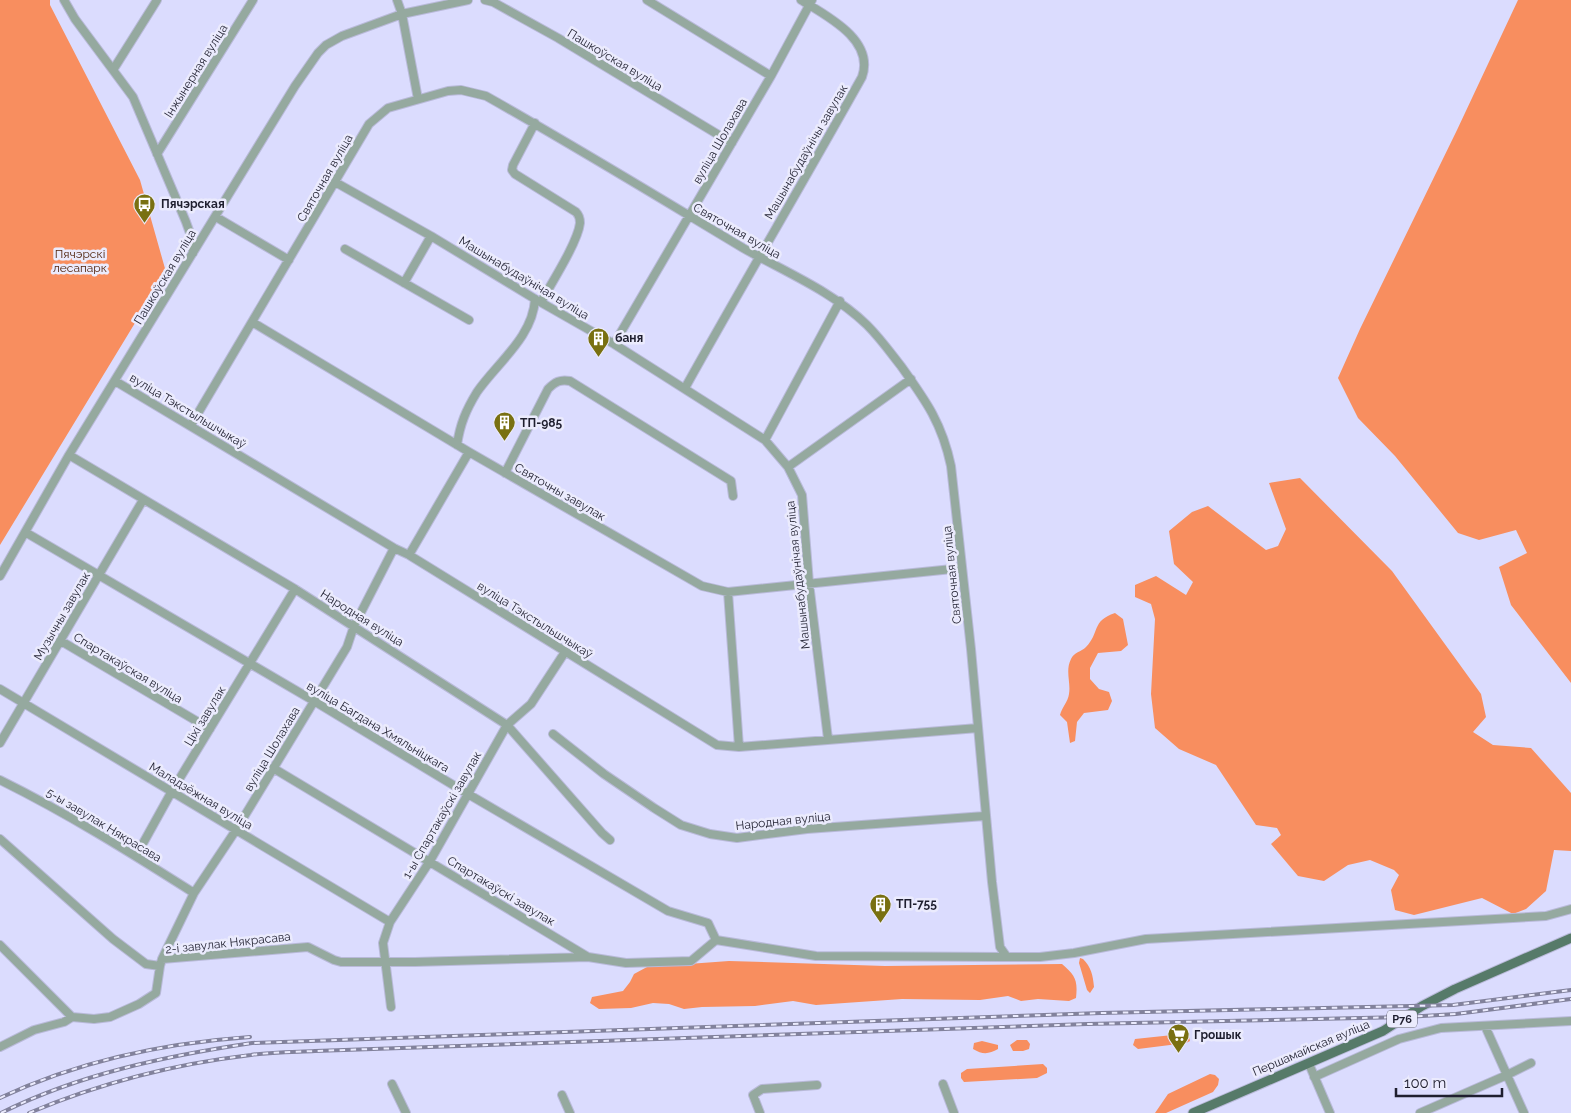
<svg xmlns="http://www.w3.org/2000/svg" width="1571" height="1113" font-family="Raleway,sans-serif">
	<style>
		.green { fill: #f88e5f }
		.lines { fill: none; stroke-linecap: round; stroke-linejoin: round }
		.minor-casing { stroke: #b9bad9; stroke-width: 10 }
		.major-casing { stroke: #b9bad9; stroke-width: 11 }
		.minor { stroke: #95a99f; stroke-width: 8 }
		.major { stroke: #567a69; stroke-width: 9 }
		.rail-casing { stroke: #82829c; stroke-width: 4 }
		.rail { stroke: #ebebfd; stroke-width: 2; stroke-dasharray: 5.5; stroke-linecap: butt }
		.labels { text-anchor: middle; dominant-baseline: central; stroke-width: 5; stroke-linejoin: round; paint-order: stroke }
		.shield { fill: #ebebfd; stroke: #5c5c6d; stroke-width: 1 }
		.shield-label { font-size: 11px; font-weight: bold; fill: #1f1f2f }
		.street-label { font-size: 12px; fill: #1f1f2f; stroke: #ebebfd }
		.poi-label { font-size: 12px; font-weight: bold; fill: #1f1f2f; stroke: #ebebfd; text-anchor: start }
		.park-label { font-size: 12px; fill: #4b1d05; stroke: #ebebfd }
	</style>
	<rect width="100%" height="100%" fill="#dbdcfe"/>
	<path class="green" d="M0,0H50V5L140,180L166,272L0,545Z
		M1518,0H1571V683L1511,605L1499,567L1527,553L1516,530L1479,540L1458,533L1395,456L1358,418L1338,378L1360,329L1457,130Z
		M1300,478L1392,571L1481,694L1486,717L1473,732L1493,745L1531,748L1571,793V851L1554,850L1546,891L1526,909L1513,914L1482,898L1414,915L1395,910L1391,890L1399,875L1394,870L1370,860L1348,865L1324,881L1298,876L1271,844L1281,835L1277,828L1256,825L1216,765L1179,749L1155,728L1151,694L1155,619L1151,604L1135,597V585L1156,576L1186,595L1193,582L1174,564L1169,531L1192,512L1208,506L1266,550L1278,546L1286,529L1269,483Z
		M1115,613L1123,619L1128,645L1121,651L1098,653L1090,668V679L1099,689L1109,692L1112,701L1108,710L1084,713L1077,722L1075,741L1070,743L1067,722L1060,715C1062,707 1068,702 1069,694C1071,682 1065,671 1071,659C1074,652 1081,652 1086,647C1100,633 1091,621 1115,613Z
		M1080,958L1083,959C1091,967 1093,975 1094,987L1090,993L1087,990L1079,963Z
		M729,961L885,966L1062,964C1075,975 1078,980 1076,998L1069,1001L1038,999L1021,1001L1008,996L980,1000L902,999L816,1005L793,1001L755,1006L702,1007L684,1009L669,1004L653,1003L631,1008L599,1009L590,1003L592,997L623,991L630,982L634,974L647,967Z
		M1182,1034L1189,1037L1190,1041L1186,1043L1138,1049L1133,1045L1135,1039Z
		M1017,1040H1027L1030,1044L1029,1049L1023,1051H1013L1010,1045Z
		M982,1041L998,1045V1049C989,1054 983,1055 973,1049L974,1043Z
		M1043,1064L1047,1068V1073L1037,1078L964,1082L961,1078V1073L967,1069Z
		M1210,1074L1215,1075L1219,1079L1218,1085L1213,1092L1166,1113H1155L1168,1094Z"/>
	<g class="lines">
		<defs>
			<path id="minor" d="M64,0L75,19L133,97L186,222L191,236L193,253
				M397,0L402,14L418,99
				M485,0L493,2L558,38L732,143
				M647,0L771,76
				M113,70L157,0
				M535,123L513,165L512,170L515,174L576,212C579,215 580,218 580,223C578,242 551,284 541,302
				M157,154L253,0
				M335,182L431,236L535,299L614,344L765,440L788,467L802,495L809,583L828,739
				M216,217L289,260
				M345,249L469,320
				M404,283L431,236
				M252,322L469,452L702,586L728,592L962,568
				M614,344L771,76L812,0
				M115,381L394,548L409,555L717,745L739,747L978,728
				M685,388C743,284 804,181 862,77C875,40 827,16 801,0
				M191,425L369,124L388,108L448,91L461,90L486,96C573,145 658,197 743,248C785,272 832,291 867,325C880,338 890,352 901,366C926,401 942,423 951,466L971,649L992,882L1000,947L1007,957H1040L1074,953L1146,939L1546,916L1571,909
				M765,440L840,301
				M457,445C460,424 466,410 477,392C497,363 533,337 535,299
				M69,455L295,589L507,725L602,833L610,840
				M788,467L911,379
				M505,473L548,389C555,382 560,379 570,381L731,481L733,496
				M25,532L314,701L468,794L668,911L708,923L716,940
				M409,555L469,452
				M0,576L69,455L295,86L318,53L326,45L342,36L402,14L468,0
				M728,592L739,747
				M61,641L210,729
				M0,689L390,922
				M553,734L604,774L654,808L681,825L710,834L737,838L807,829L985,816
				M0,743L143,500
				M273,768L588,957
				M0,780C67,813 131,853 194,893
				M0,839L113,939L146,964L160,966L162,959L308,947L334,960L341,962H415L588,957L626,963L691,961L716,940L816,956L1007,957
				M136,856L172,791L295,589
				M0,945L72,1017
				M162,959L194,893L236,830L347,647L354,626L394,548
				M391,1007L383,943L390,922L430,861L507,725L531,704L565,652
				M1485,1026L1524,1113
				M0,1047L34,1030L64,1022L72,1017L94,1019L110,1017L139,1004L156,993L160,966
				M1309,1064L1330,1113
				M1314,1077L1399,1039L1441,1028L1571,1021
				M392,1084L406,1113
				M943,1084L954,1113
				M562,1095L570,1113
				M760,1113L753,1095L762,1089L817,1085
				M1420,1113L1507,1075L1531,1063"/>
			<path id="major" d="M1193,1113L1383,1031L1422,1006L1455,989L1571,938"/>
		</defs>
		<use href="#minor" class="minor-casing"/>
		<use href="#major" class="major-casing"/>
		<use href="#minor" class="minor"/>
		<use href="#major" class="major"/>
		<defs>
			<path id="rail" d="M0,1098C78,1061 165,1043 250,1037
				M1,1113C79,1074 166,1056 252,1043L1101,1013L1453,1005L1571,990
				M29,1113C100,1083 174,1064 251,1055C272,1052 294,1052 315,1051L1087,1024L1406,1017L1456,1014L1571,999"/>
		</defs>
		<use href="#rail" class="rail-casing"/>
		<use href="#rail" class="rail"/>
	</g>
	<defs>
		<symbol id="bus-pin" viewBox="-11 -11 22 30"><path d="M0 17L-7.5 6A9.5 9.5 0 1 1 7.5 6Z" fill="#797011" stroke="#ebebfd"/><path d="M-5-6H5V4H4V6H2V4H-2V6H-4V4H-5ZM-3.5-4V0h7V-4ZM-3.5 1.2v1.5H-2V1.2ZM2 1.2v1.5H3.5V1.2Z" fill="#fff"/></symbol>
		<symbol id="building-pin" viewBox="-11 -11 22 30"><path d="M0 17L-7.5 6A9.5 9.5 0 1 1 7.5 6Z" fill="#797011" stroke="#ebebfd"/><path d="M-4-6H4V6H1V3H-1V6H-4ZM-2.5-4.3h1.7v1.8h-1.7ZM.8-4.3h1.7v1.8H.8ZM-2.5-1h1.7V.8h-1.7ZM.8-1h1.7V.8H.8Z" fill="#fff"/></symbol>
		<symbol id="supermarket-pin" viewBox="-11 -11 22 30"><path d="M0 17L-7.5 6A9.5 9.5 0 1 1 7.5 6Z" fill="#797011" stroke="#ebebfd"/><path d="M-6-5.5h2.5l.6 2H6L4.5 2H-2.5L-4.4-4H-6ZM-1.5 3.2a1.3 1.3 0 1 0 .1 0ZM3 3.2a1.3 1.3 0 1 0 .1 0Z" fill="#fff"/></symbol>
	</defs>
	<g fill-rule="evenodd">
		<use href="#bus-pin" x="132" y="192" width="25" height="34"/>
		<use href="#building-pin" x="586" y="326" width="25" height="34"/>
		<use href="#building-pin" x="492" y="410" width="25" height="34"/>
		<use href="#building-pin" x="868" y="892" width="25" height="34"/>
		<use href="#supermarket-pin" x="1166" y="1022" width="25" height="34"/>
	</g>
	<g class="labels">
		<rect class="shield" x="1387" y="1010.5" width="30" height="17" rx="4"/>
		<g class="shield-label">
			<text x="1402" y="1019">Р76</text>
		</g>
		<g class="street-label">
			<text transform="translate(615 60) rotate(31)">Пашкоўская вуліца</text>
			<text transform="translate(196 71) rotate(-58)">Інжынерная вуліца</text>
			<text transform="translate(720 141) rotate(-60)">вуліца Шолахава</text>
			<text transform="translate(806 152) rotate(-60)">Машынабудаўнічы завулак</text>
			<text transform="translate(325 178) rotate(-60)">Святочная вуліца</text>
			<text transform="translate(737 231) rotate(30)">Святочная вуліца</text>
			<text transform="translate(165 277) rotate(-59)">Пашкоўская вуліца</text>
			<text transform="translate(524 278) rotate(31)">Машынабудаўнічая вуліца</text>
			<text transform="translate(188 411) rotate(31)">вуліца Тэкстыльшчыкаў</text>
			<text transform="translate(560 492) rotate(30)">Святочны завулак</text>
			<text transform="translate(798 575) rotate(-96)">Машынабудаўнічая вуліца</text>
			<text transform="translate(952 575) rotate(-96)">Святочная вуліца</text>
			<text transform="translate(62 616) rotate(-60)">Музычны завулак</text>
			<text transform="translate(362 618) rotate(32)">Народная вуліца</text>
			<text transform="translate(535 620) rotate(32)">вуліца Тэкстыльшчыкаў</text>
			<text transform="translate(128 668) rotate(31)">Спартакаўская вуліца</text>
			<text transform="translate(205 716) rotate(-59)">Ціхі завулак</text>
			<text transform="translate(378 727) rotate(31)">вуліца Багдана Хмяльніцкага</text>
			<text transform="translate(272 749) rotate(-59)">вуліца Шолахава</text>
			<text transform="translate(201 796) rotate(31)">Маладзёжная вуліца</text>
			<text transform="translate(442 815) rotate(-60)">1-ы Спартакаўскі завулак</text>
			<text transform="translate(783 821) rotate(-6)">Народная вуліца</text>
			<text transform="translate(104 825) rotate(31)">5-ы завулак Някрасава</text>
			<text transform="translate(501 891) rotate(31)">Спартакаўскі завулак</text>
			<text transform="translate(228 943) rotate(-6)">2-і завулак Някрасава</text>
			<text transform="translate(1311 1048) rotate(-23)">Першамайская вуліца</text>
		</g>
		<g class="poi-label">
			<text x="161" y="204">Пячэрская</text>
			<text x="615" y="338">баня</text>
			<text x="520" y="423">ТП-985</text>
			<text x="896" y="904">ТП-755</text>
			<text x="1194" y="1035">Грошык</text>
		</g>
		<g class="park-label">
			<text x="80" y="254">Пячэрскі<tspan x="80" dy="14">лесапарк</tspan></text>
		</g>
	</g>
	<path d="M1396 1088v8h106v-8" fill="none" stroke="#1f1f2f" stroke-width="2.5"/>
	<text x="1404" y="1088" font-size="15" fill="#1f1f2f" stroke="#ebebfd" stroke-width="4" paint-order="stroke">100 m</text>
</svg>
